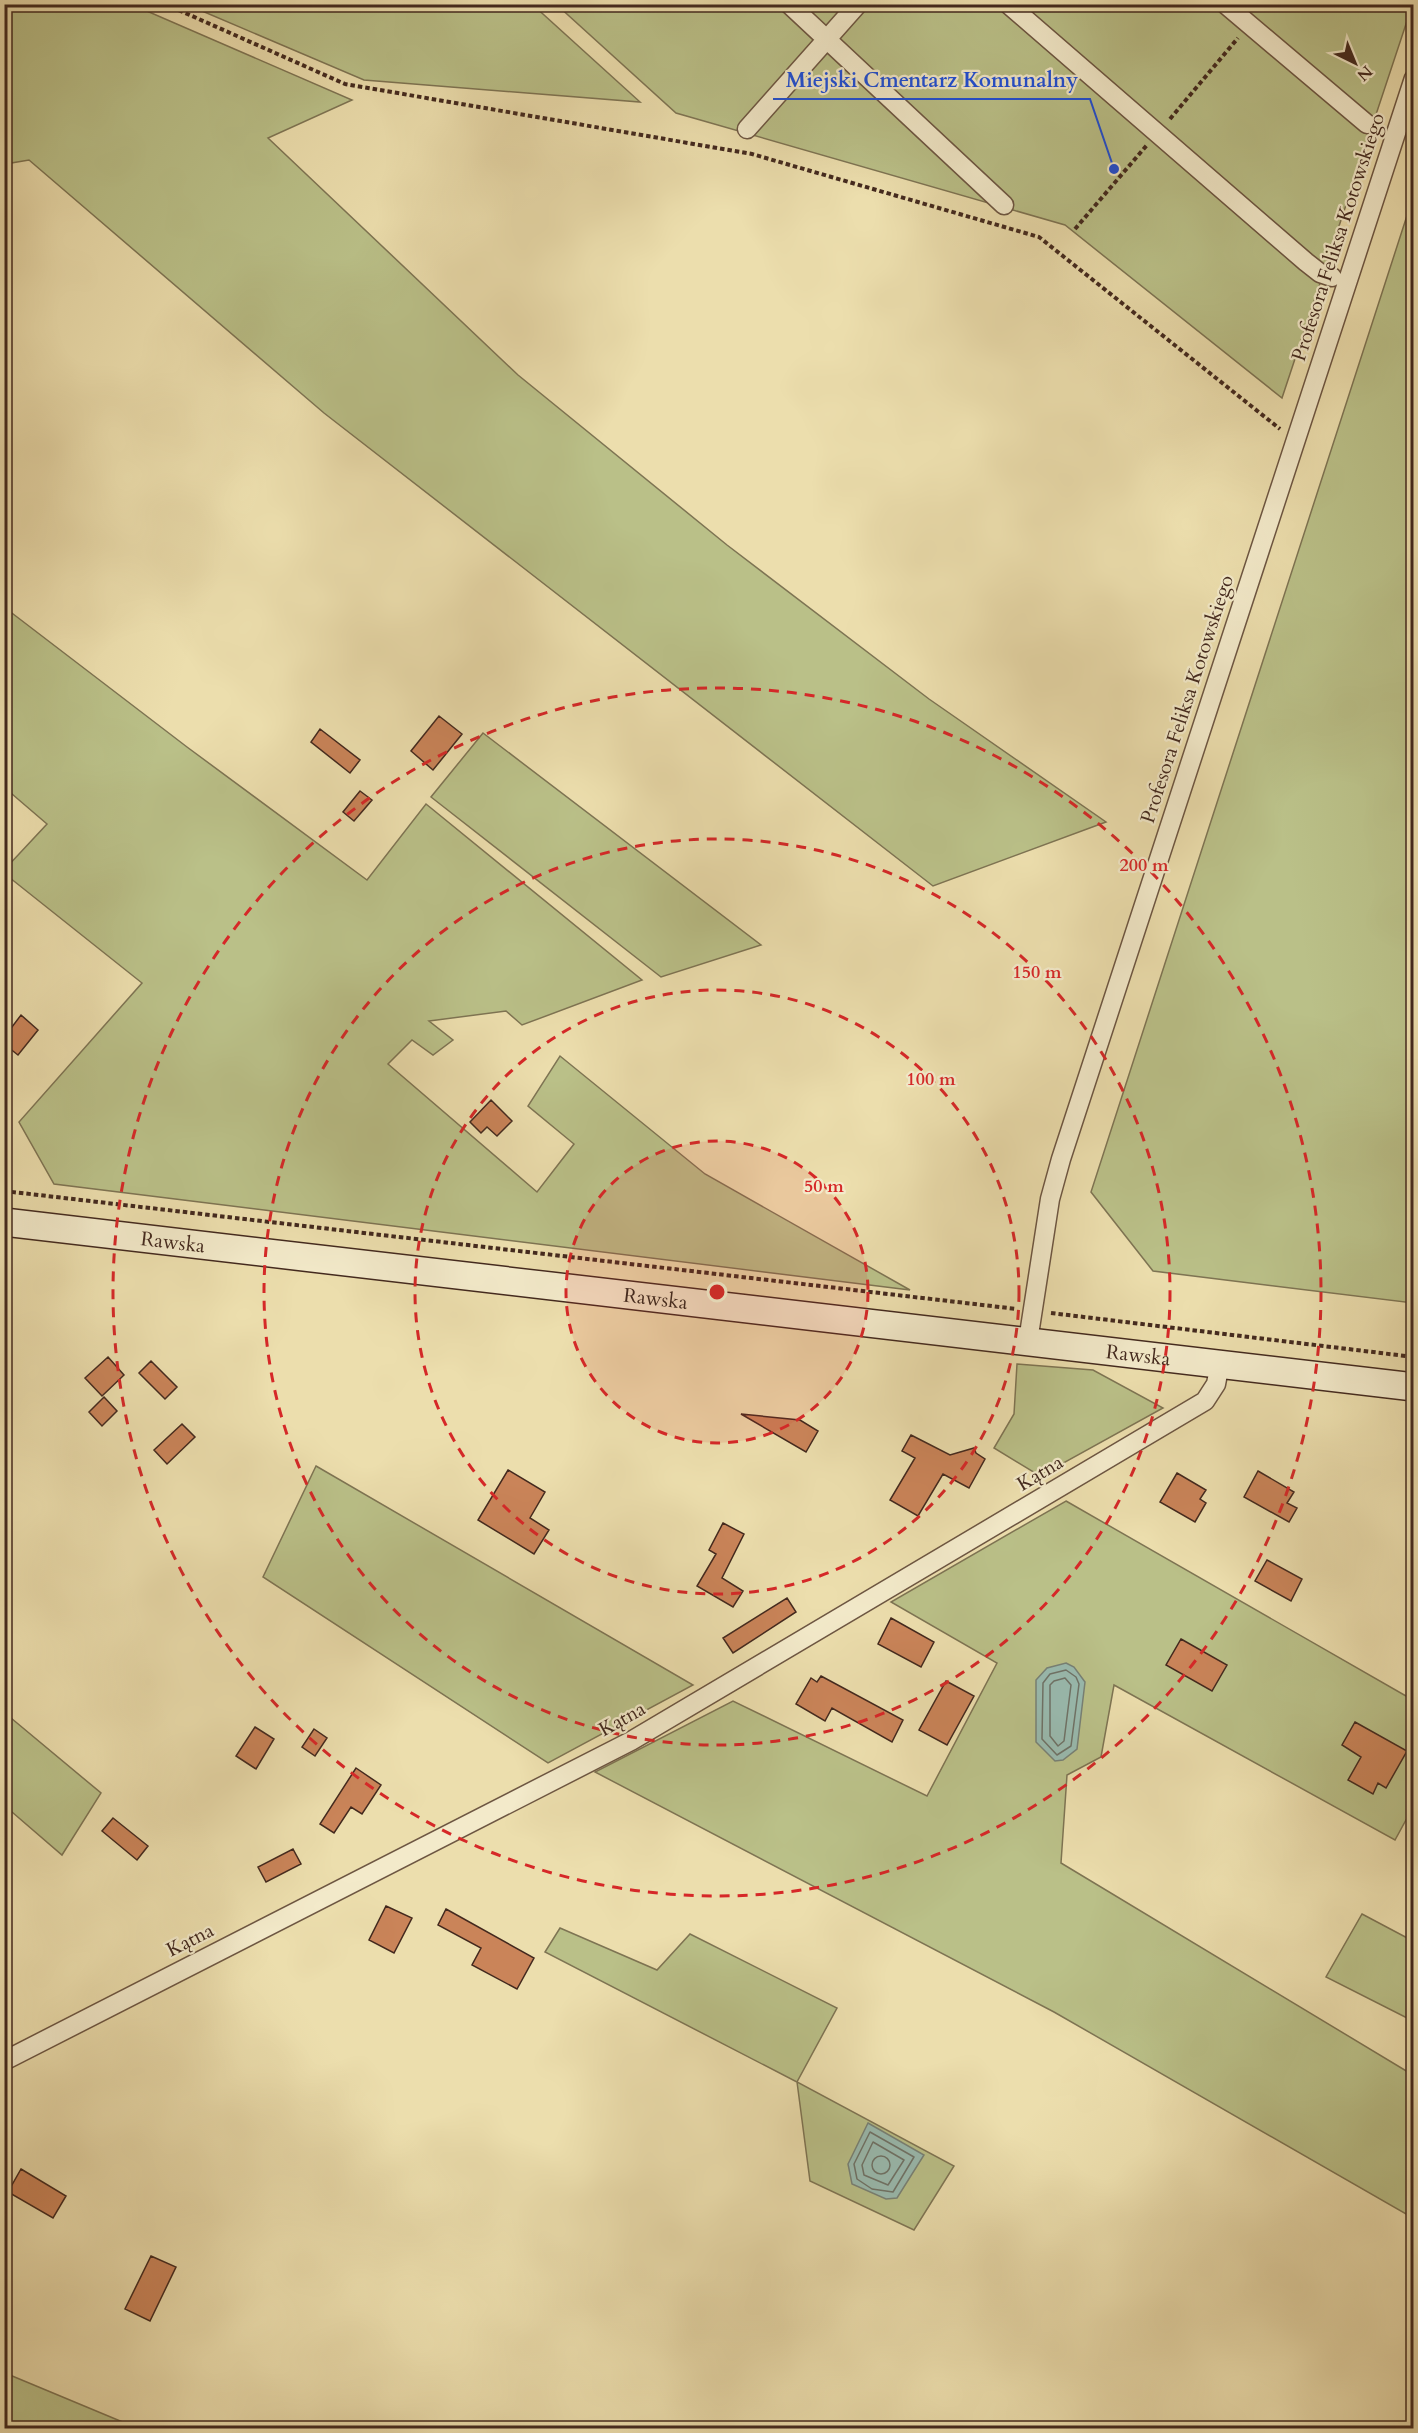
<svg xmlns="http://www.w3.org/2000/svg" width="1418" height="2433" font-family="Cardo,serif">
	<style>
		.green { fill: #bac088; stroke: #7e7453; stroke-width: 1.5 }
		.water { fill: #99bbb0; stroke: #778176; stroke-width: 1.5 }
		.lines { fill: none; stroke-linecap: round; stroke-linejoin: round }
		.shore { stroke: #6e7267; stroke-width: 1.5 }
		.building { fill: #ca8459; stroke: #43291e; stroke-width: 1.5 }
		.street-casing { stroke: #6d5642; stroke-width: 21 }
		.secondary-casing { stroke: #43291e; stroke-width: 30 }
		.path { stroke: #43291e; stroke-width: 4; stroke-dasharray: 4.5 3; stroke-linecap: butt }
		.street { stroke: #f3eaca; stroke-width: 18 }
		.secondary { stroke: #f3eaca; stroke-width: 27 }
		.ring { fill: none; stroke: #d62828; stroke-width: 3; stroke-dasharray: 10 8 }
		.labels { text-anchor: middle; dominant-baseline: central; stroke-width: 4.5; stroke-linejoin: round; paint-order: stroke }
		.street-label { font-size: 20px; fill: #43291e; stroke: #f3eaca }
		.centre { fill: #d62828; stroke: #f3eaca; stroke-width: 3 }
		.ring-label { font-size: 18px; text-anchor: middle; font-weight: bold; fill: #d62828; stroke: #f3eaca; stroke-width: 4.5; stroke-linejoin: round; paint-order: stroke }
		.leader { fill: none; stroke: #1d4ed8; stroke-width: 2 }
		.callout-dot { fill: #1d4ed8; stroke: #f3eaca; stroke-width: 2 }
		.callout-label { font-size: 21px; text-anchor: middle; font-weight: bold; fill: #1d4ed8; stroke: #f3eaca; stroke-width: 4.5; stroke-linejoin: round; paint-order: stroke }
	</style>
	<rect width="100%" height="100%" fill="#ecdead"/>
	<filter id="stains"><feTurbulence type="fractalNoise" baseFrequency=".00333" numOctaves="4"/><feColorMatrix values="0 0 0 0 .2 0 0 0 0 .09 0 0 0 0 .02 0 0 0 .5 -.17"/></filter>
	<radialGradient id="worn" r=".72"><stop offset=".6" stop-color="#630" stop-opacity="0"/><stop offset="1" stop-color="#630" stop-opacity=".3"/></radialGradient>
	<path class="green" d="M5,4L133,5L352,100L268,138L518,375L727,545L929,699L1106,822L933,886L324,413L29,160L5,164Z
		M1406,4L1411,9L1282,398L1065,225L676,113L557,5Z
		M188,5H533L640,102L364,80Z
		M1413,197V1303L1153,1271L1091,1192Z
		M4,607L187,747L367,880L426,804L642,980L522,1025L506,1011L429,1021L453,1040L433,1055L412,1040L388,1064L537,1192L574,1144L528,1106L560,1056L705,1174L910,1290L54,1184L19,1122L142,983L5,874V869L47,824L5,788Z
		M483,733L761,945L661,977L431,797Z
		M1017,1364L1093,1370L1163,1408L1040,1476L994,1448L1014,1414Z
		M316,1466L693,1685L548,1763L263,1577Z
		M1066,1501L1413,1700V1807L1395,1840L1114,1685L1101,1757L1067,1775L1061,1863L1413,2075V2218L1054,2012L595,1772L733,1701L927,1796L997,1663L891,1602Z
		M5,1713L101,1793L62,1855L5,1806Z
		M1362,1914L1413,1941V2021L1326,1977Z
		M560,1928L657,1970L690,1934L837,2008L797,2082L954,2166L914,2230L810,2181L797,2082L545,1952Z
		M5,2373L137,2428H5Z"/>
	<path class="water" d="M1066,1663L1074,1667L1085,1682L1077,1749L1063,1760L1055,1761L1036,1742V1680L1047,1668Z
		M868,2123L924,2155L897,2198L886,2199L852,2184L848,2164Z"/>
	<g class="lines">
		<path class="shore" d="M1066,1670L1076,1677L1079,1684L1071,1746L1057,1755L1042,1739L1043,1683L1050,1674Z
			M1065,1678L1071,1685L1064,1741L1058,1746L1050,1736V1685L1054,1681Z
			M870,2132L914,2157L893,2192L872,2189L857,2179L854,2164Z
			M873,2142L904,2160L888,2185L864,2175L862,2165Z
			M872 2165a9 9 0 1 1 18 0a9 9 0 1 1-18 0Z"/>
	</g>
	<path class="building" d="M439,716L462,734L433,770L411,751Z
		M320,729L360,760L350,773L311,742Z
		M360,791L372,800L354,821L343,812Z
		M21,1015L38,1030L18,1055L4,1044V1021L12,1027Z
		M491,1100L512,1121L497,1136L487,1127L481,1133L470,1122Z
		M108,1357L124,1375L102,1396L85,1378Z
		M151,1361L177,1387L165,1399L139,1373Z
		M104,1397L117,1411L102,1426L89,1412Z
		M741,1414L800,1420L818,1431L806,1452Z
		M182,1424L195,1437L167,1464L154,1450Z
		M911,1435L950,1455L974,1448L976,1453L985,1459L969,1488L943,1474L918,1516L890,1500L915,1458L902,1451Z
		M508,1470L545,1492L530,1518L549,1530L534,1554L478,1520Z
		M1258,1471L1294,1492L1287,1503L1297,1508L1289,1522L1244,1497Z
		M1177,1473L1206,1490L1200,1499L1206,1503L1195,1522L1160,1502Z
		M723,1523L744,1534L722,1578L743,1591L733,1607L697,1586L716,1554L709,1550Z
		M1267,1560L1302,1579L1291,1601L1255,1581Z
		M787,1598L796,1612L733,1653L723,1638Z
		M891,1618L934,1642L921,1667L878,1644Z
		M1181,1639L1227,1665L1212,1691L1166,1665Z
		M821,1676L903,1720L892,1742L832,1708L825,1721L796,1704L811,1678L817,1682Z
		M946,1681L974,1696L947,1745L919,1730Z
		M1355,1722L1407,1751L1386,1788L1378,1783L1373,1794L1348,1780L1361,1757L1342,1745Z
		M255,1727L274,1739L256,1769L236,1756Z
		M314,1729L327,1738L315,1756L302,1747Z
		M356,1768L381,1785L362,1814L351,1807L334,1833L320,1824Z
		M113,1818L148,1846L137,1860L102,1831Z
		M293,1849L301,1864L266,1882L258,1867Z
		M386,1906L412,1918L394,1953L369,1940Z
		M446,1909L534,1958L517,1989L472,1965L481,1948L438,1925Z
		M21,2169L66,2196L53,2218L8,2192Z
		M151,2256L176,2267L150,2321L125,2309Z"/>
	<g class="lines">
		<defs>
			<path id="street" d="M789,4L1004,205
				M1008,4L1306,262L1320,273L1332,277
				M1225,4L1367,124
				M747,129L858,4
				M1028,1341L1050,1199L1061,1159L1414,78
				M4,2061L631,1741L1205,1401L1216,1384L1220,1363"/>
			<g id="secondary">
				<path id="s1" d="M4,1222L1414,1387"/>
			</g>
		</defs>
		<use href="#street" class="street-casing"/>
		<use href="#secondary" class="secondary-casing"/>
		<path class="path" d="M165,4L345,84L752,154L1039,237L1280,429
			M1170,119L1238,38
			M1075,229L1147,145
			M4,1191L1017,1309
			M1051,1313L1414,1357"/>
		<use href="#street" class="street"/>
		<use href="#secondary" class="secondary"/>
	</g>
	<circle cx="717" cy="1292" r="151" fill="#d62828" fill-opacity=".12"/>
	<g class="ring">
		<circle cx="717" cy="1292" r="151"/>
		<circle cx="717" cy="1292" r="302"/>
		<circle cx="717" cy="1292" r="453"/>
		<circle cx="717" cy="1292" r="604"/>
	</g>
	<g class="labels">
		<g class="street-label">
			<text transform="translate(1338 237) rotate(-72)">Profesora Feliksa Kotowskiego</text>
			<text transform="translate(1187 699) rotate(-72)">Profesora Feliksa Kotowskiego</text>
			<text stroke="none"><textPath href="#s1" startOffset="170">Rawska</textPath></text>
			<text stroke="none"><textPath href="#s1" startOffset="656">Rawska</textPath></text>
			<text stroke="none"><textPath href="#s1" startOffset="1142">Rawska</textPath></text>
			<text transform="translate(1040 1473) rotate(-31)">Kątna</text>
			<text transform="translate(622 1719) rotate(-29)">Kątna</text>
			<text transform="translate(190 1940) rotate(-27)">Kątna</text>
		</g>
	</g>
	<circle cx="717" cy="1292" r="9" class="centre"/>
	<g class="ring-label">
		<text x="1144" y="871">200 m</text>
		<text x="1037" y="978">150 m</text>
		<text x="931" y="1085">100 m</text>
		<text x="824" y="1192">50 m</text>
	</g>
	<path class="leader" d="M1114 169L1090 99H773"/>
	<circle class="callout-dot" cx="1114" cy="169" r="6"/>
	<g class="callout-label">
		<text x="932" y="87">Miejski Cmentarz Komunalny</text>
	</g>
	<rect width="1418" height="2433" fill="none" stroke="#ecdead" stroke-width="24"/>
	<rect x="6" y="6" width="1406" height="2421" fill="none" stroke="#43291e" stroke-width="3"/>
	<rect x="12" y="12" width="1394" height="2409" fill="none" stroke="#43291e" stroke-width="1.5"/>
	<g transform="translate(1355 63) rotate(137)" stroke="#f3eaca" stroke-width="4.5" paint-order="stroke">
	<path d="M0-4.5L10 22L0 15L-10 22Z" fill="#43291e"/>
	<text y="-9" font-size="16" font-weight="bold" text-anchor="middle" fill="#43291e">N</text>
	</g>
	<rect width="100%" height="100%" filter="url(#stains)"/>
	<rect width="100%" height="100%" fill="url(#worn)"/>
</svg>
